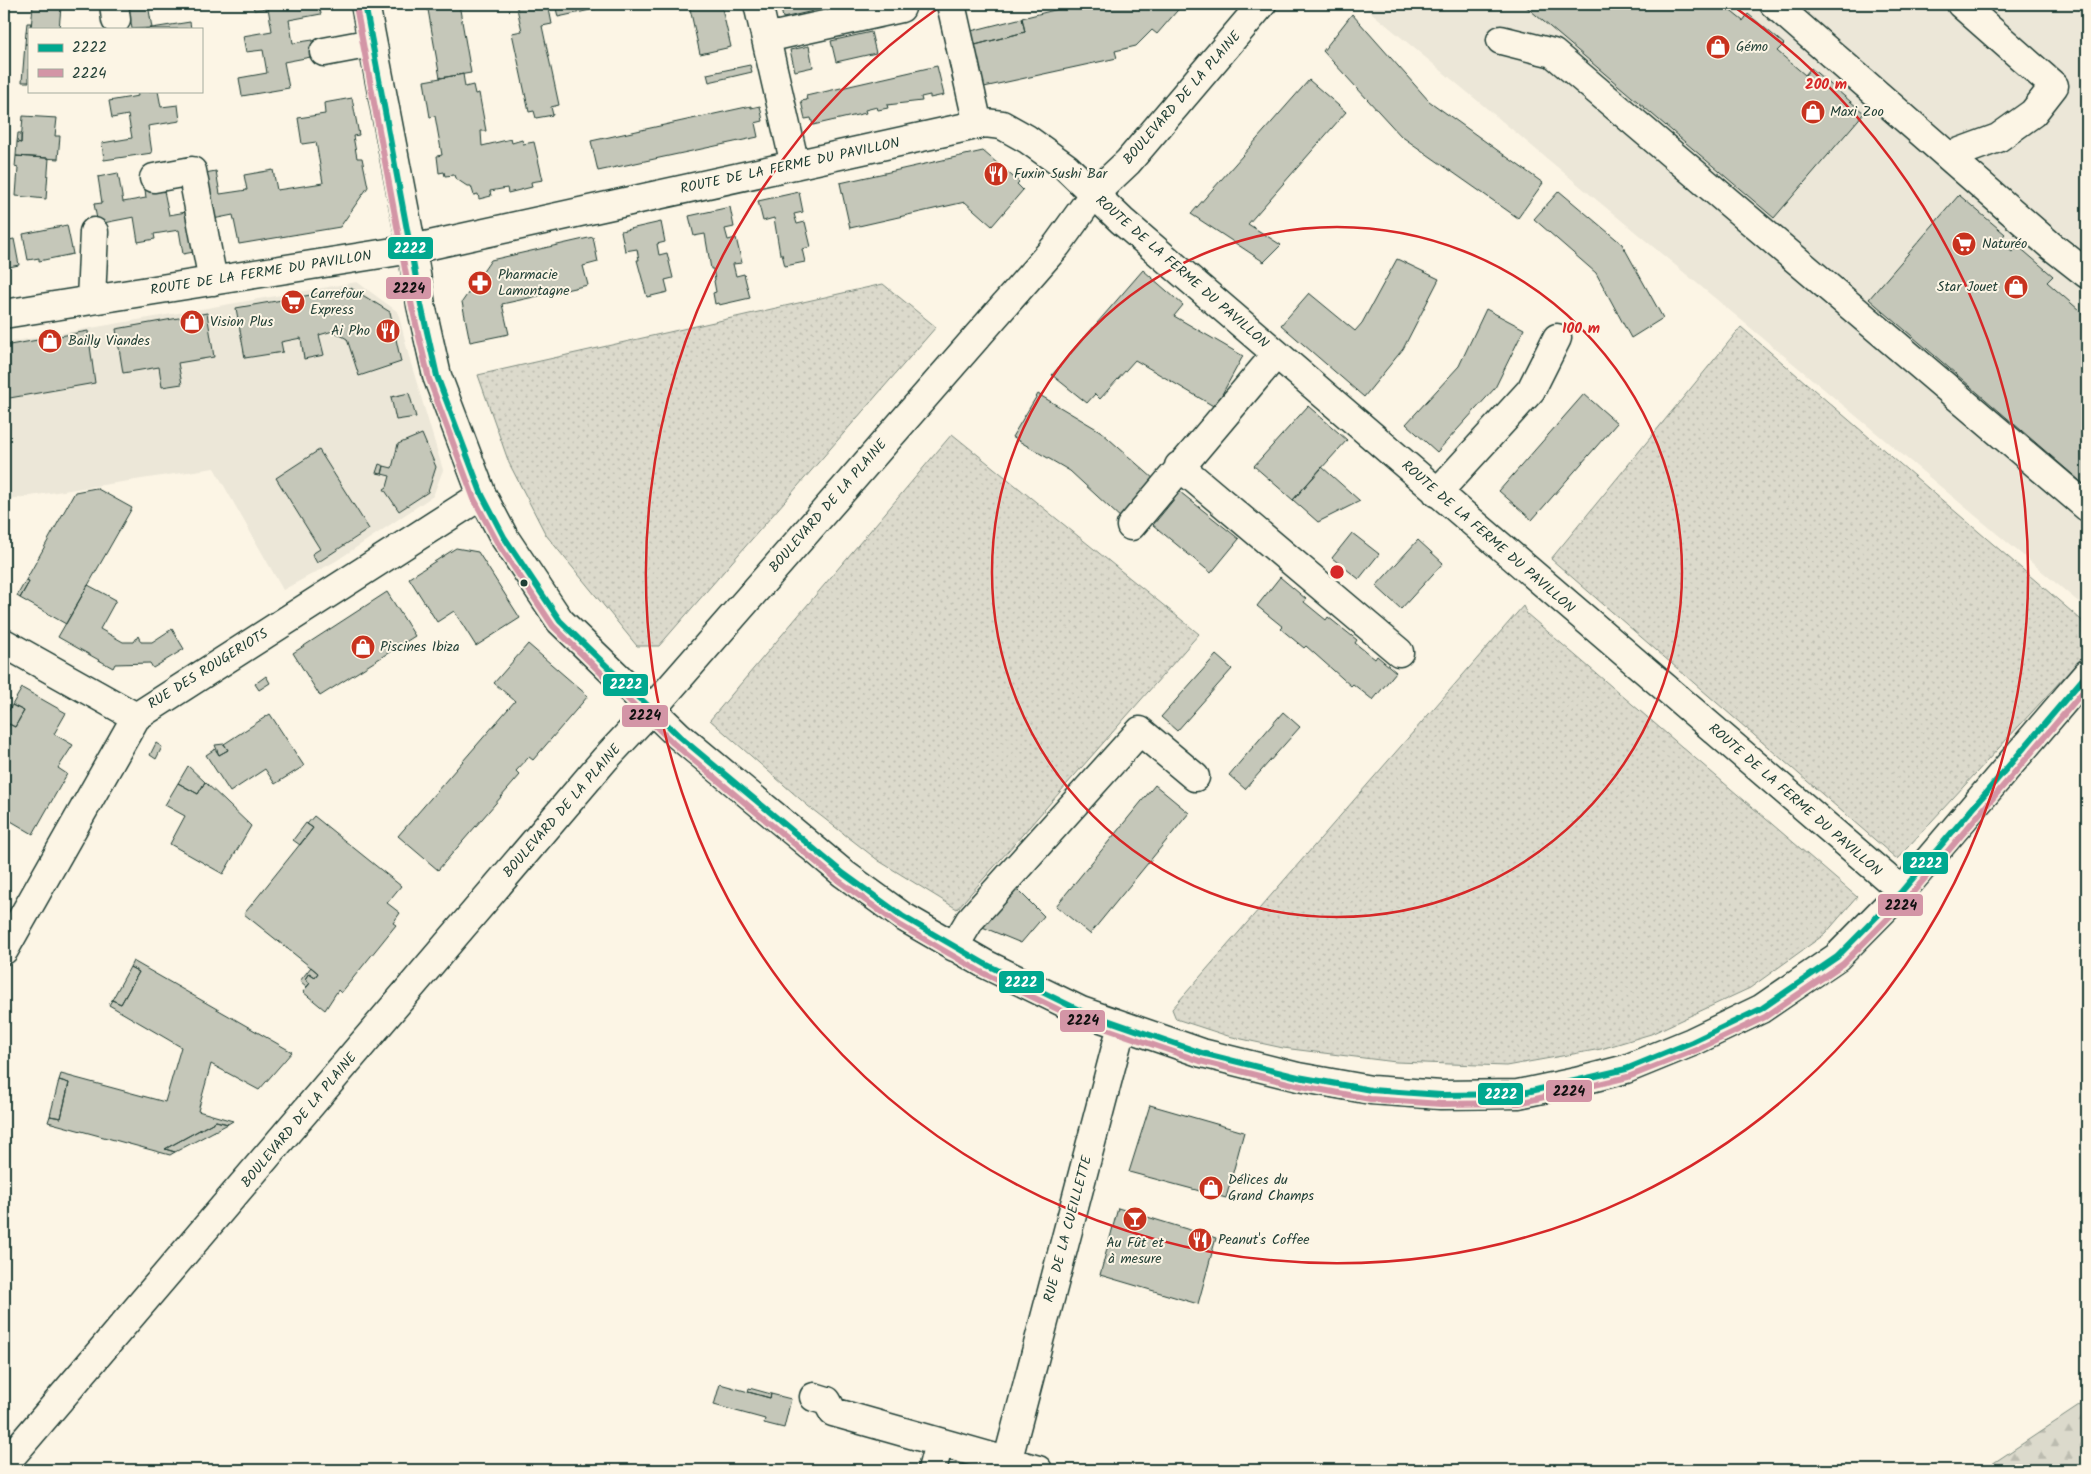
<svg xmlns="http://www.w3.org/2000/svg" width="2091" height="1474" font-family="Kalam,sans-serif">
	<style>
		.built { fill: #ece7d8 }
		.grass { fill: url(#grass-dots); stroke: #7e8c80 }
		.forest { fill: url(#forest-firs); stroke: #7e8c80 }
		.building { fill: #c5c7b9; stroke: #1f3d34 }
		.lines { fill: none; stroke-linecap: round; stroke-linejoin: round }
		.minor-casing { stroke: #1f3d34; stroke-width: 31 }
		.major-casing { stroke: #1f3d34; stroke-width: 31 }
		.minor { stroke: #fcf5e5; stroke-width: 28 }
		.major { stroke: #fcf5e5; stroke-width: 28 }
		.bus-1-casing { stroke: #fcf5e5; stroke-width: 10 }
		.bus-2-casing { stroke: #fcf5e5; stroke-width: 10 }
		.bus-1 { stroke: #00a88f; stroke-width: 6 }
		.bus-2 { stroke: #d395a6; stroke-width: 6 }
		.ring { fill: none; stroke: #d62828; stroke-width: 2.5 }
		.bus-dot { fill: #1f3d34; stroke: #fcf5e5; stroke-width: 2 }
		.labels { text-anchor: middle; dominant-baseline: central; stroke-width: 4; stroke-linejoin: round; paint-order: stroke }
		.poi-label { font-size: 14px; fill: #1f3d34; stroke: #fcf5e5; text-anchor: start }
		.street-label { font-size: 14px; fill: #1f3d34; stroke: #fcf5e5 }
		.centre { fill: #d62828; stroke: #fcf5e5; stroke-width: 2.5 }
		.ring-label { font-size: 15px; text-anchor: middle; font-weight: bold; fill: #d62828; stroke: #fcf5e5; stroke-width: 4; stroke-linejoin: round; paint-order: stroke }
		.line-badge { stroke: #fcf5e5; stroke-width: 2 }
		.badge-label { font-size: 14px; text-anchor: middle; font-weight: bold; fill: #fff }
		.pale-badge-label { font-size: 14px; text-anchor: middle; font-weight: bold; fill: #111 }
	</style>
	<defs>
		<pattern id="grass-dots" width="8" height="8" patternUnits="userSpaceOnUse" patternTransform="scale(1.25)"><rect width="8" height="8" fill="#dcdacc"/><path d="M2 2h.1M6 6h.1" fill="none" stroke="#bcbcb0" stroke-width="1.8" stroke-linecap="round"/></pattern>
		<pattern id="forest-firs" width="22" height="20" patternUnits="userSpaceOnUse" patternTransform="scale(1.25)"><rect width="22" height="20" fill="#dcdacc"/><path d="M5 1l3.5 6h-7zM16 11l3.5 6h-7z" fill="#bcbcb0"/></pattern>
	</defs>
	<rect width="100%" height="100%" fill="#fcf5e5"/>
	<filter id="ink" filterUnits="userSpaceOnUse"><feTurbulence type="fractalNoise" baseFrequency=".02" numOctaves="2"/><feDisplacementMap in="SourceGraphic" scale="10" xChannelSelector="R" yChannelSelector="G"/><feConvolveMatrix kernelMatrix="1 2 1 2 8 2 1 2 1" color-interpolation-filters="sRGB"/></filter>
	<g filter="url(#ink)">
		<path class="built" d="M1361,4H2087V609L1740,319Z
			M357,282L398,312L409,357L443,470L433,496L336,561L283,590L214,468L4,500V343Z"/>
		<path class="grass" d="M883,284L936,327L659,646H637L546,535L509,463L478,375Z
			M1741,327L2087,625V652L1897,859L1551,559Z
			M952,434L1199,634L957,909L879,861L808,806L710,720Z
			M1523,606L1527,614L1857,897L1825,934L1750,988L1651,1034L1601,1049L1506,1066L1396,1062L1283,1048L1228,1036L1176,1019L1172,1009Z"/>
		<path class="forest" d="M2087,1393V1470H1983L2085,1402Z"/>
		<path class="building" d="M128,4H148L152,28L132,29Z
			M253,4H319L321,14L289,20L293,43L313,40L316,56L284,62L289,88L242,96L239,78L267,73L263,50L246,52L243,36L272,31L268,8L254,10Z
			M427,4H459L471,73L440,78Z
			M516,4H548L552,24L542,26L559,105L551,107L553,115L536,118L534,111L529,112L512,33L522,31Z
			M555,4H618L558,17Z
			M689,4H721L731,47L700,54Z
			M780,4H812L813,11L783,18Z
			M1079,4H1183L1157,34L1152,30L1136,46L1115,51L1117,58L984,87L975,45L1025,32L1022,18Z
			M1523,4H1722L1743,21L1748,14L1784,44L1777,51L1805,75L1811,68L1864,113L1774,218Z
			M33,5L61,7L59,29H31Z
			M1352,14L1429,101L1543,183L1518,218L1401,136L1323,51Z
			M1022,18L1025,32L975,45L971,31Z
			M190,22L191,29H145L152,28Z
			M27,23H31L29,32H26Z
			M26,32H29V44H25Z
			M871,32L876,53L836,62L831,41Z
			M25,44H29V82H22Z
			M809,46L813,67L795,71L790,50Z
			M750,65L752,72L709,82L707,74Z
			M937,66L944,95L930,98V95L921,97L922,101L887,105L888,108L878,110L877,107L865,110L866,113L813,125L811,118L805,119L801,101L807,100L806,96Z
			M463,74L465,87L473,85L475,94L479,93L486,131H481L482,146L511,139L512,143L522,140L523,144L534,142L543,180L531,182L532,187L508,193L507,188L490,191L491,196L479,199L478,194L474,195L471,186H467L455,178L454,175L445,176L444,172L439,173L437,156L442,155L435,116L430,117L424,81Z
			M1309,80L1346,112L1248,224L1281,245L1264,262L1191,214Z
			M137,91H158L161,107L178,105L180,121L148,126L152,153L104,160L102,143L132,138L128,115L112,118L109,101L138,96Z
			M352,98L359,135L353,136L357,158H362L368,187L340,227L239,244L233,215L208,220L199,174L216,171L220,194L247,190L244,175L273,170L277,190L323,183L316,142L302,144L298,118L325,114L324,103Z
			M751,106V108L760,106L763,121L755,123L758,137L598,171L591,141Z
			M23,116L57,118L55,136H60L58,159L16,156L17,142L21,143Z
			M18,133H21V143L17,142Z
			M983,151L1019,182L1017,184L1023,190L992,226L965,202L850,228L840,183Z
			M16,156L49,158L46,199L16,196L18,168L15,167Z
			M118,173L123,202L146,198L145,189L163,186L169,215L192,211L199,251L183,254L179,230L154,234L155,239L138,242L134,217L98,224L94,204L102,203L98,177Z
			M1559,191L1622,244L1663,318L1631,338L1596,273L1534,219Z
			M799,192L803,212L794,214L797,224L805,222L811,247L802,249L805,262L785,266L782,254H780L774,218L763,221L758,201Z
			M1959,195L2005,234L1999,241L2012,252L2018,246L2053,276L2047,282L2087,317V487L1869,299Z
			M730,207L734,227L725,229L728,240L736,238L742,263L733,264L736,276L744,274L750,298L719,305L718,303L715,304L713,293L716,292L714,281L715,280L713,269H711L705,234L694,236L689,216Z
			M661,222L665,242L657,244L659,255L667,253L673,278L665,280L668,292L647,297L637,260H639L637,249L625,251L621,231Z
			M67,225L73,254L39,261V258L28,260L23,234Z
			M593,237L598,262L583,266L588,285L502,304L509,334L470,342L462,302L491,260Z
			M14,239L19,265L4,268V241Z
			M1397,259L1439,279L1403,349L1364,397L1281,325L1309,293L1355,331L1362,323Z
			M1143,270L1183,305L1174,316L1243,356L1215,407L1135,360L1100,399L1095,394L1087,403L1052,375Z
			M351,288L390,312L401,362L359,376L347,339L333,331L319,335L324,355L304,359L301,338L281,342L283,352L245,358L236,308Z
			M1486,309L1524,329L1495,388L1437,452L1406,424L1459,366Z
			M207,313L214,357L178,363L182,384L162,387L159,367L123,373L116,329Z
			M88,331L95,383L4,399V346Z
			M409,393L416,417L396,420L391,397Z
			M1038,394L1100,431L1155,480L1123,520L1070,471L1012,437Z
			M1584,394L1617,423L1532,520L1499,491Z
			M1308,406L1347,440L1293,500L1254,466Z
			M422,434L436,467L428,492L399,511L384,489L387,487L390,476L382,474L384,466L392,468L398,444Z
			M319,450L369,529L317,563L312,554L320,549L276,478Z
			M379,464L384,466L382,474L376,473Z
			M1322,467L1360,501L1318,522L1293,500Z
			M96,488L132,508L66,624L20,598L29,582L26,580L75,492Z
			M1180,492L1239,539L1211,573L1153,525Z
			M1352,533L1379,554L1359,579L1332,558Z
			M1418,540L1443,563L1401,609L1376,586Z
			M456,548L478,552L520,618L476,646L454,611L437,622L409,578Z
			M1280,577L1306,599L1304,602L1326,620L1328,617L1357,640L1355,643L1375,659L1377,656L1396,672L1373,700L1353,684L1351,686L1306,646L1304,648L1281,629L1283,627L1257,606Z
			M26,580L29,582L20,598L17,596Z
			M88,585L116,600L100,629L123,642H134L138,636L141,642H152L172,629L184,649L153,668L150,663L115,664L113,668L58,637Z
			M387,592L415,636L320,696L293,653Z
			M528,644L588,696L533,760L529,757L516,771L520,775L438,870L398,836L515,701L494,683Z
			M1216,655L1232,669L1177,731L1161,717Z
			M266,676L270,683L259,690L255,684Z
			M22,688L66,713L54,734L73,745L58,768L67,774L33,834L4,817V745L6,742L4,733L9,724L15,727L24,711L12,705Z
			M12,705L24,711L15,727L9,724L4,733V719Z
			M1283,712L1300,727L1245,789L1229,775Z
			M270,714L304,766L275,784L265,769L230,792L206,755L215,749L219,755L228,750L224,744Z
			M156,743L162,747L156,759L150,755Z
			M224,744L228,750L219,755L215,745Z
			M188,766L205,782L198,794L178,783Z
			M205,782L251,826L223,874L170,844L185,816L165,805L178,783L198,794Z
			M1155,785L1189,813L1090,934L1056,906Z
			M314,816L401,886L387,903L400,913L393,923L396,925L341,993L338,990L325,1010L303,992L310,983L305,979L309,973L315,977L318,973L244,914L313,828L307,824Z
			M306,823L313,828L300,845L293,840Z
			M1014,886L1044,916L1021,943L980,926Z
			M133,961L292,1052L259,1090L211,1064L198,1111L233,1121L228,1124L216,1121L165,1149L175,1152L170,1155L48,1122L50,1116L61,1118L69,1083L59,1080L61,1074L165,1102L181,1047L109,1005L112,1000L121,1004L139,972L130,967Z
			M130,967L139,972L121,1004L112,1000Z
			M311,967L318,973L315,977L309,973L305,979L310,983L307,987L300,981Z
			M59,1080L69,1083L61,1118L50,1116Z
			M1150,1105L1244,1132L1226,1198L1129,1172Z
			M216,1121L228,1124L175,1152L165,1149Z
			M1118,1208L1216,1238L1198,1304L1100,1275Z
			M720,1384L770,1398L771,1394L791,1399L784,1428L764,1423L765,1419L714,1405Z
			M749,1388L771,1394L770,1398L748,1392Z"/>
		<g class="lines">
			<defs>
				<path id="minor" d="M114,4L116,20
					M365,4L412,249L421,305L437,376L482,495L504,537L560,621L679,736L844,874L902,916L985,964L1081,1011L1202,1053L1298,1077L1371,1090L1441,1095L1518,1094L1576,1082L1626,1069L1692,1042L1761,1009L1837,957L1902,891L2087,674
					M758,4L795,165
					M951,4L978,125
					M1774,4L2050,245L2087,274
					M766,38L901,8
					M1501,40L1553,53L2087,507
					M324,52L372,43
					M1949,156L1998,138L2033,113L2054,86L1961,4
					M154,178L192,171L213,281
					M91,300L94,232
					M4,314L412,249L985,123L1002,125L1027,139L1066,167L1122,221L1902,891
					M1179,466L1399,652
					M1437,493L1531,390L1557,338
					M1131,526L1276,354
					M4,643L136,717
					M954,947L970,920L1140,731L1195,777
					M4,950L136,717L482,495
					M814,1397L827,1401L833,1412L1038,1470
					M932,1470L939,1443
					M1005,1470L1118,1040L1126,1027"/>
				<path id="major" d="M4,1465L605,759L651,710L1057,245L1093,195L1128,162L1262,4"/>
			</defs>
			<use href="#minor" class="minor-casing"/>
			<use href="#major" class="major-casing"/>
			<use href="#minor" class="minor"/>
			<use href="#major" class="major"/>
			<defs>
				<path id="bus-1" d="M365,4L421,305L437,376L482,495L504,537L560,621L679,736L844,874L902,916L985,964L1081,1011L1202,1053L1298,1077L1371,1090L1441,1095L1518,1094L1626,1069L1692,1042L1761,1009L1837,957L1902,891L2087,674"/>
				<path id="bus-2" d="M356,6L412,307L429,379L474,499L497,542L553,626L673,743L839,881L898,924L981,972L1078,1019L1200,1061L1296,1085L1370,1099L1441,1104L1519,1103L1628,1077L1696,1050L1765,1017L1843,964L1909,897L2087,687"/>
			</defs>
			<use href="#bus-1" class="bus-1-casing"/>
			<use href="#bus-2" class="bus-2-casing"/>
			<use href="#bus-1" class="bus-1"/>
			<use href="#bus-2" class="bus-2"/>
		</g>
	</g>
	<g class="ring">
		<circle cx="1337" cy="572" r="345"/>
		<path d="M1733 6A691 691 0 1 1 941 6"/>
	</g>
	<defs>
		<symbol id="shop-disc" viewBox="-11 -11 22 22"><circle r="9.5" fill="#c8321e" stroke="#fcf5e5"/><path d="M-5-2.5h2.3a2.7 3.5 0 0 1 5.4 0H5L5.5 6h-11ZM-1.5-2.5h3a1.5 2.3 0 0 0-3 0Z" fill="#fff"/></symbol>
		<symbol id="restaurant-disc" viewBox="-11 -11 22 22"><circle r="9.5" fill="#c8321e" stroke="#fcf5e5"/><path d="M-5-6h1v4h1v-4h1v4h1v-4h1v5L-1.5 .5V6h-2V.5L-5-1ZM5-6V6H3V1.5H1.5Q1.5-4 5-6Z" fill="#fff"/></symbol>
		<symbol id="supermarket-disc" viewBox="-11 -11 22 22"><circle r="9.5" fill="#c8321e" stroke="#fcf5e5"/><path d="M-6-5.5h2.5l.6 2H6L4.5 2H-2.5L-4.4-4H-6ZM-1.5 3.2a1.3 1.3 0 1 0 .1 0ZM3 3.2a1.3 1.3 0 1 0 .1 0Z" fill="#fff"/></symbol>
		<symbol id="pharmacy-disc" viewBox="-11 -11 22 22"><circle r="9.5" fill="#c8321e" stroke="#fcf5e5"/><path d="M-2-6h4v4h4v4h-4v4h-4v-4h-4v-4h4Z" fill="#fff"/></symbol>
		<symbol id="bar-disc" viewBox="-11 -11 22 22"><circle r="9.5" fill="#c8321e" stroke="#fcf5e5"/><path d="M-6-5H6L.8 .8V4.5H3.5V6h-7V4.5H-.8V.8Z" fill="#fff"/></symbol>
	</defs>
	<g fill-rule="evenodd">
		<use href="#shop-disc" x="1704" y="33" width="28" height="28"/>
		<use href="#shop-disc" x="1799" y="98" width="28" height="28"/>
		<use href="#restaurant-disc" x="982" y="160" width="28" height="28"/>
		<use href="#supermarket-disc" x="1950" y="230" width="28" height="28"/>
		<use href="#pharmacy-disc" x="466" y="269" width="28" height="28"/>
		<use href="#shop-disc" x="2002" y="273" width="28" height="28"/>
		<use href="#supermarket-disc" x="279" y="288" width="28" height="28"/>
		<use href="#shop-disc" x="178" y="308" width="28" height="28"/>
		<use href="#restaurant-disc" x="374" y="317" width="28" height="28"/>
		<use href="#shop-disc" x="36" y="327" width="28" height="28"/>
		<use href="#shop-disc" x="349" y="633" width="28" height="28"/>
		<use href="#shop-disc" x="1197" y="1174" width="28" height="28"/>
		<use href="#bar-disc" x="1121" y="1205" width="28" height="28"/>
		<use href="#restaurant-disc" x="1186" y="1226" width="28" height="28"/>
	</g>
	<circle class="bus-dot" cx="524" cy="583" r="4.5"/>
	<g class="labels">
		<g class="poi-label">
			<text x="1736" y="47">Gémo</text>
			<text x="1830" y="112">Maxi Zoo</text>
			<text x="1014" y="174">Fuxin Sushi Bar</text>
			<text x="1982" y="244">Naturéo</text>
			<text x="498" y="275">Pharmacie<tspan x="498" dy="16">Lamontagne</tspan></text>
			<text x="1998" y="287" text-anchor="end">Star Jouet</text>
			<text x="310" y="294">Carrefour<tspan x="310" dy="16">Express</tspan></text>
			<text x="210" y="322">Vision Plus</text>
			<text x="370" y="331" text-anchor="end">Ai Pho</text>
			<text x="68" y="341">Bailly Viandes</text>
			<text x="380" y="647">Piscines Ibiza</text>
			<text x="1228" y="1180">Délices du<tspan x="1228" dy="16">Grand Champs</tspan></text>
			<text x="1218" y="1240">Peanut's Coffee</text>
			<text x="1135" y="1243" text-anchor="middle">Au Fût et<tspan x="1135" dy="16">à mesure</tspan></text>
		</g>
		<g class="street-label">
			<text transform="translate(1182 98) rotate(-49)">BOULEVARD DE LA PLAINE</text>
			<text transform="translate(790 166) rotate(-12)">ROUTE DE LA FERME DU PAVILLON</text>
			<text transform="translate(1182 272) rotate(41)">ROUTE DE LA FERME DU PAVILLON</text>
			<text transform="translate(261 273) rotate(-9)">ROUTE DE LA FERME DU PAVILLON</text>
			<text transform="translate(828 506) rotate(-49)">BOULEVARD DE LA PLAINE</text>
			<text transform="translate(1488 537) rotate(41)">ROUTE DE LA FERME DU PAVILLON</text>
			<text transform="translate(208 669) rotate(-32)">RUE DES ROUGERIOTS</text>
			<text transform="translate(1795 800) rotate(41)">ROUTE DE LA FERME DU PAVILLON</text>
			<text transform="translate(562 811) rotate(-49)">BOULEVARD DE LA PLAINE</text>
			<text transform="translate(299 1120) rotate(-50)">BOULEVARD DE LA PLAINE</text>
			<text transform="translate(1068 1229) rotate(-75)">RUE DE LA CUEILLETTE</text>
		</g>
	</g>
	<circle cx="1337" cy="572" r="8" class="centre"/>
	<g class="ring-label">
		<text x="1826" y="89">200 m</text>
		<text x="1581" y="333">100 m</text>
	</g>
	<g class="line-badge">
		<rect x="387" y="236" width="47" height="24" rx="5" fill="#00a88f"/>
		<rect x="385" y="276" width="47" height="24" rx="5" fill="#d395a6"/>
		<rect x="602" y="673" width="47" height="24" rx="5" fill="#00a88f"/>
		<rect x="621" y="704" width="48" height="24" rx="5" fill="#d395a6"/>
		<rect x="1902" y="851" width="47" height="24" rx="5" fill="#00a88f"/>
		<rect x="1877" y="893" width="47" height="24" rx="5" fill="#d395a6"/>
		<rect x="998" y="970" width="47" height="24" rx="5" fill="#00a88f"/>
		<rect x="1059" y="1009" width="47" height="24" rx="5" fill="#d395a6"/>
		<rect x="1545" y="1079" width="48" height="24" rx="5" fill="#d395a6"/>
		<rect x="1477" y="1082" width="47" height="24" rx="5" fill="#00a88f"/>
	</g>
	<g class="badge-label">
		<text x="410" y="253">2222</text>
		<text x="626" y="689">2222</text>
		<text x="1926" y="868">2222</text>
		<text x="1021" y="987">2222</text>
		<text x="1501" y="1099">2222</text>
	</g>
	<g class="pale-badge-label">
		<text x="409" y="293">2224</text>
		<text x="645" y="720">2224</text>
		<text x="1901" y="910">2224</text>
		<text x="1083" y="1025">2224</text>
		<text x="1569" y="1096">2224</text>
	</g>
	<rect width="2091" height="1474" fill="none" stroke="#fcf5e5" stroke-width="20"/>
	<rect x="10" y="10" width="2071" height="1454" fill="none" stroke="#1f3d34" stroke-width="2" filter="url(#ink)"/>
	<rect x="28" y="28" width="175" height="65" fill="#fcf5e5" stroke="#a4ab9e"/>
	<rect x="38" y="44" width="25" height="8" fill="#00a88f" stroke="#a4ab9e"/>
	<text x="72" y="52" font-size="15" fill="#1f3d34">2222</text>
	<rect x="38" y="69" width="25" height="8" fill="#d395a6" stroke="#a4ab9e"/>
	<text x="72" y="78" font-size="15" fill="#1f3d34">2224</text>
</svg>
